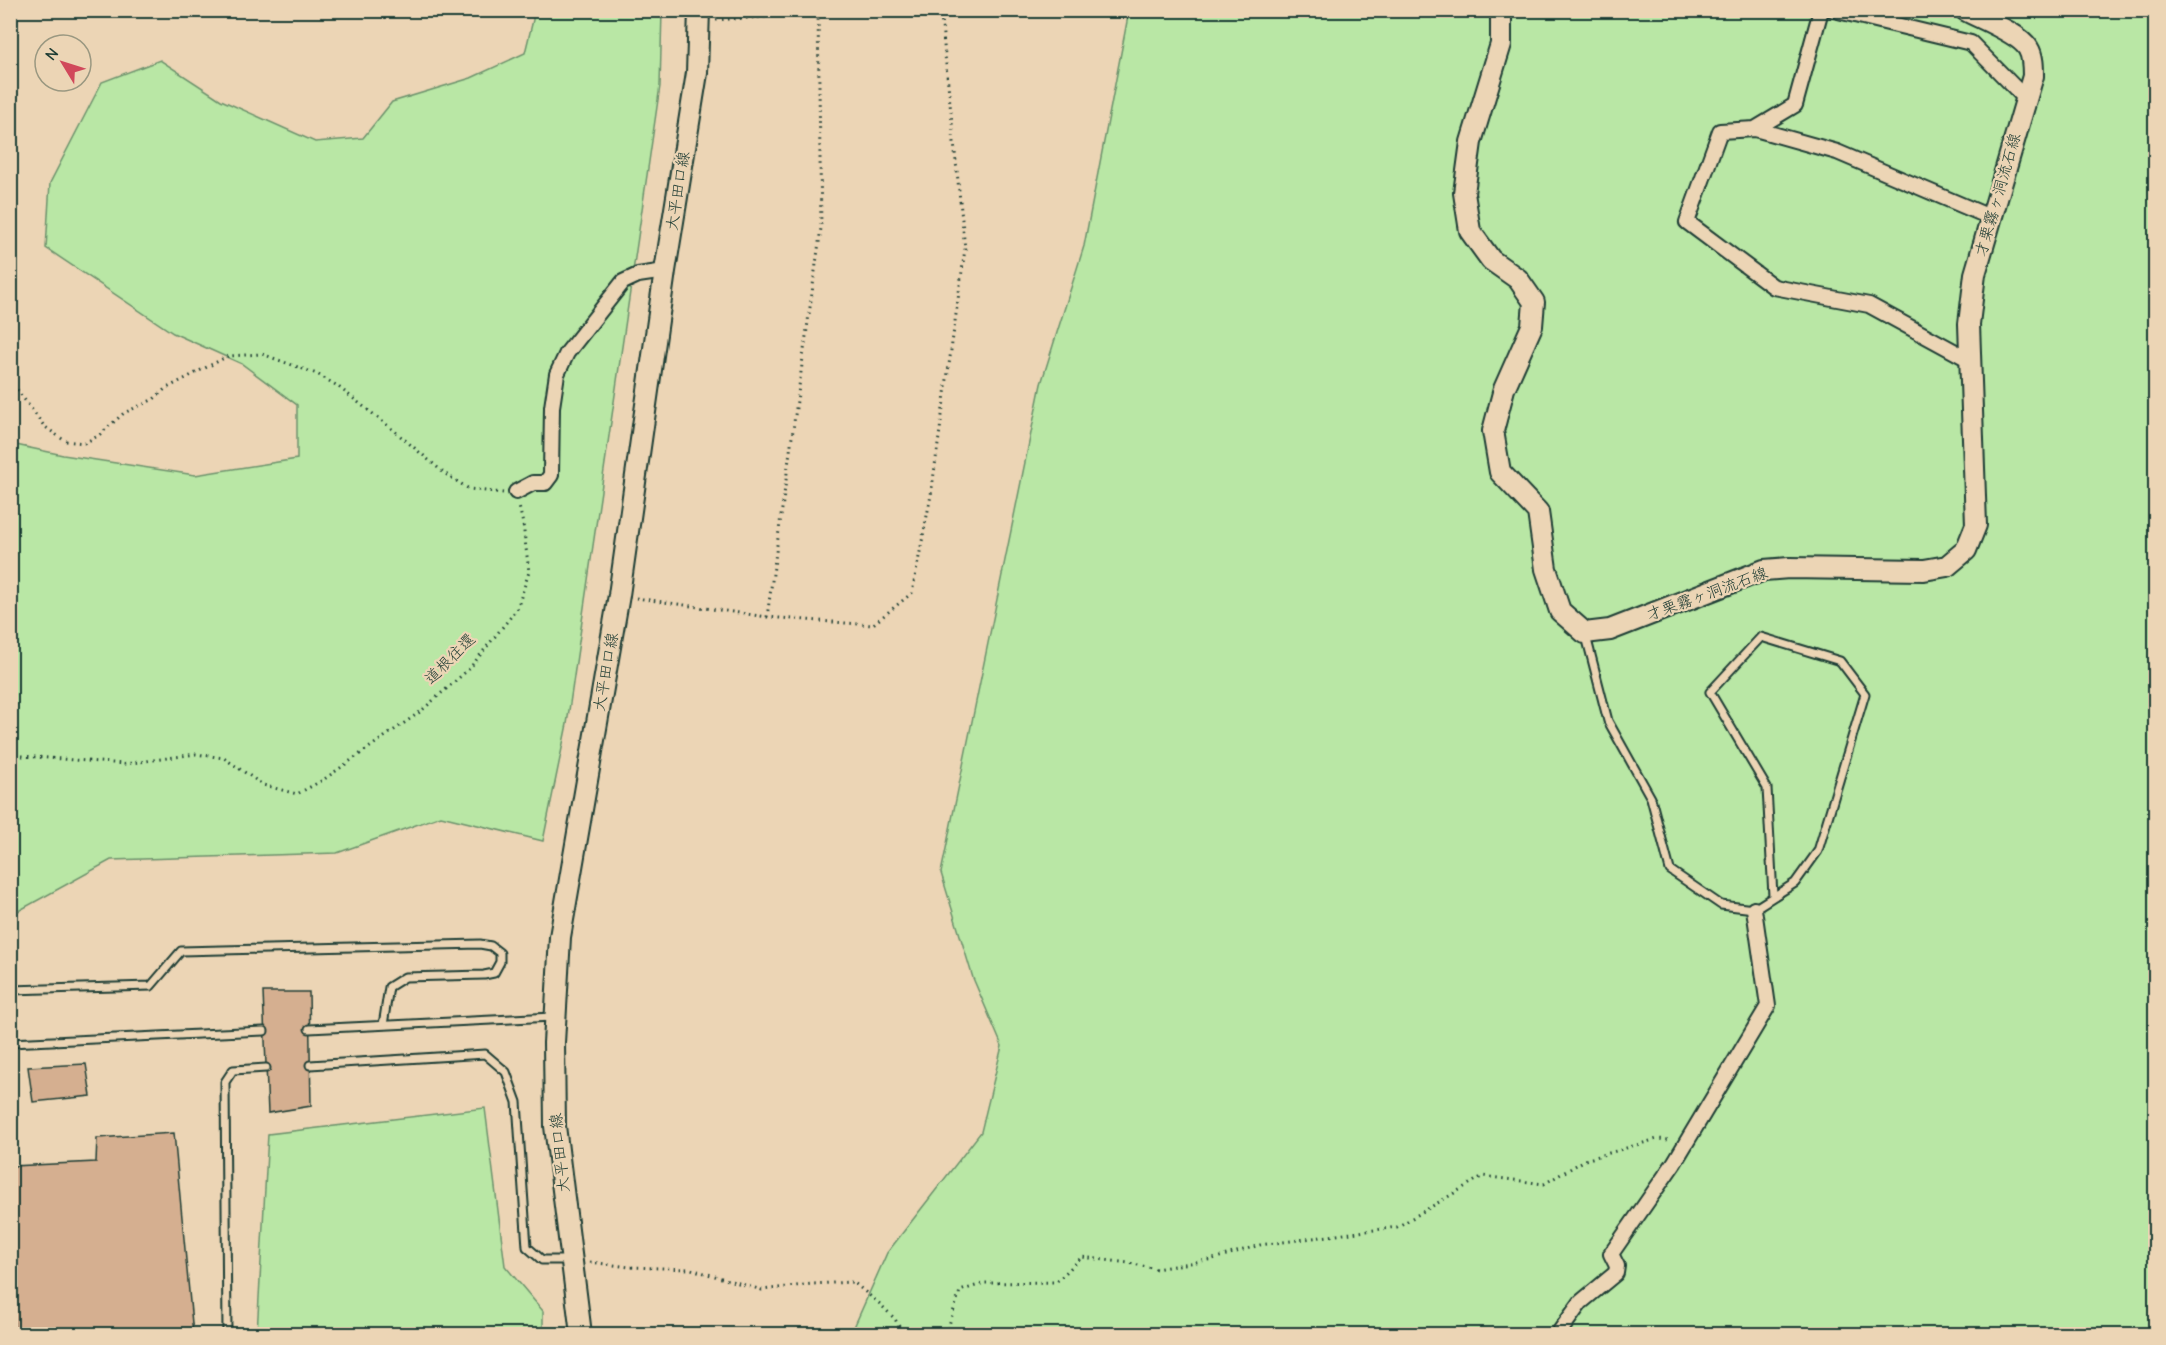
<svg xmlns="http://www.w3.org/2000/svg" width="2166" height="1345" font-family="'Comic Neue','Klee One',sans-serif">
	<style>
		.green { fill: #b9e7a5; stroke: #6c926c; stroke-width: 1.5 }
		.building { fill: #d5af90; stroke: #1f3d34; stroke-width: 1.5 }
		.lines { fill: none; stroke-linecap: round; stroke-linejoin: round }
		.lane-casing { stroke: #1f3d34; stroke-width: 11 }
		.street-casing { stroke: #1f3d34; stroke-width: 18 }
		.secondary-casing { stroke: #1f3d34; stroke-width: 24 }
		.path { stroke: #1f3d34; stroke-width: 3; stroke-dasharray: 1.5 4.5; stroke-linecap: butt }
		.lane { stroke: #ecd5b5; stroke-width: 7 }
		.street { stroke: #ecd5b5; stroke-width: 14 }
		.secondary { stroke: #ecd5b5; stroke-width: 20 }
		.labels { text-anchor: middle; dominant-baseline: central; stroke-width: 4.5; stroke-linejoin: round; paint-order: stroke }
		.street-label { font-size: 16px; fill: #1f3d34; stroke: #ecd5b5 }
	</style>
	<rect width="100%" height="100%" fill="#ecd5b5"/>
	<filter id="ink" filterUnits="userSpaceOnUse"><feTurbulence type="fractalNoise" baseFrequency=".0167" numOctaves="2"/><feDisplacementMap in="SourceGraphic" scale="12" xChannelSelector="R" yChannelSelector="G"/><feConvolveMatrix kernelMatrix="1 2 1 2 8 2 1 2 1" color-interpolation-filters="sRGB"/></filter>
	<g filter="url(#ink)">
		<path class="green" d="M533,11H662L660,86L567,724L543,841L441,816L337,853L111,860L11,915V444L63,455L195,475L297,459V405L242,364L173,333L46,248L50,183L102,82L160,60L221,100L315,142L363,138L392,102L471,78L525,53L533,20Z
			M1129,11H2155V1334H851L887,1253L981,1132L1002,1046L973,978L941,873L1041,384L1084,246Z
			M485,1108L505,1266L543,1311V1334H257L268,1134Z"/>
		<path class="building" d="M263,992H309L311,1106L268,1113Z
			M86,1064L91,1096L33,1102L28,1067Z
			M174,1133L193,1334H14L12,1166L96,1162L97,1138Z"/>
		<g class="lines">
			<defs>
				<path id="lane" d="M1586,636L1608,721L1651,798L1670,870L1721,905L1754,909L1795,883L1818,851L1865,694L1840,661L1761,637L1710,692L1767,788L1773,896
					M10,990L151,986L181,951L480,944L491,946L500,953V962L494,973L484,975L405,977L389,987L383,1025
					M309,1029L553,1017
					M10,1043L264,1031
					M310,1065L485,1054L506,1072L517,1102L527,1247L542,1260H570
					M227,1334L225,1082L233,1070L266,1068"/>
				<path id="street" d="M1834,10L1971,43L2026,99
					M1755,129L1795,105L1821,10
					M1970,360L1869,305L1774,287L1687,222L1720,131L1755,129L1837,152L1992,218
					M516,492L533,483H545L551,475L552,407L557,374L567,353L623,282L638,275L665,271
					M1558,1334L1581,1302L1616,1273L1617,1266L1611,1254L1674,1163L1768,1006L1754,909"/>
				<path id="secondary" d="M1499,10L1501,13V44L1471,142L1464,193L1470,231L1491,260L1518,279L1534,302L1532,326L1504,389L1493,431L1500,472L1538,512L1546,569L1560,611L1585,633L1610,630L1764,570L1789,568L1924,570L1947,566L1966,550L1976,525L1969,324L1975,274L2033,76C2033,66 2033,56 2028,48C2019,33 1981,19 1965,10
					M581,1334L555,1126L554,1043L560,937L619,595L665,271L697,73L699,10"/>
			</defs>
			<use href="#lane" class="lane-casing"/>
			<use href="#street" class="street-casing"/>
			<use href="#secondary" class="secondary-casing"/>
			<path class="path" d="M716,20L870,10
				M10,380L44,426L65,441L84,443L98,436L124,413L154,399L165,389L228,356L262,354L317,374L336,385L391,428L444,473L469,489L503,493
				M636,598L767,617L872,625L912,593L931,495L965,249L941,16L938,10
				M767,617L821,228L818,14
				M10,755L125,764L196,754L224,758L263,785L297,794L323,780L420,712L469,669L517,609L529,572L523,524L519,506
				M590,1262L629,1267L691,1269L762,1290L812,1284L853,1282L880,1304L895,1319L903,1334
				M946,1334L960,1291L985,1283L1056,1282L1082,1257L1129,1263L1156,1269L1213,1259L1260,1245L1397,1227L1483,1176L1544,1184L1585,1160L1657,1139L1670,1140"/>
			<use href="#lane" class="lane"/>
			<use href="#street" class="street"/>
			<use href="#secondary" class="secondary"/>
		</g>
	</g>
	<g class="labels">
		<g class="street-label">
			<text transform="translate(678 191) rotate(-81)">大平田口線</text>
			<text transform="translate(1998 195) rotate(-74)">才栗霧ヶ洞流石線</text>
			<text transform="translate(1707 594) rotate(-20)">才栗霧ヶ洞流石線</text>
			<text transform="translate(450 659) rotate(-45)">道根往還</text>
			<text transform="translate(606 672) rotate(-80)">大平田口線</text>
			<text transform="translate(560 1153) rotate(-96)">大平田口線</text>
		</g>
	</g>
	<rect width="2166" height="1345" fill="none" stroke="#ecd5b5" stroke-width="36"/>
	<rect x="18" y="18" width="2130" height="1309" fill="none" stroke="#1f3d34" stroke-width="2" filter="url(#ink)"/>
	<g transform="translate(63 63) rotate(308)"><circle r="28" fill="#ecd5b5" stroke="#9a9881" stroke-width="1.5"/>
	<path d="M0-4.5L10 22L0 15L-10 22Z" fill="#d1495b"/>
	<text y="-9" font-size="16" font-weight="bold" text-anchor="middle" fill="#1f3d34">N</text>
	</g>
</svg>
